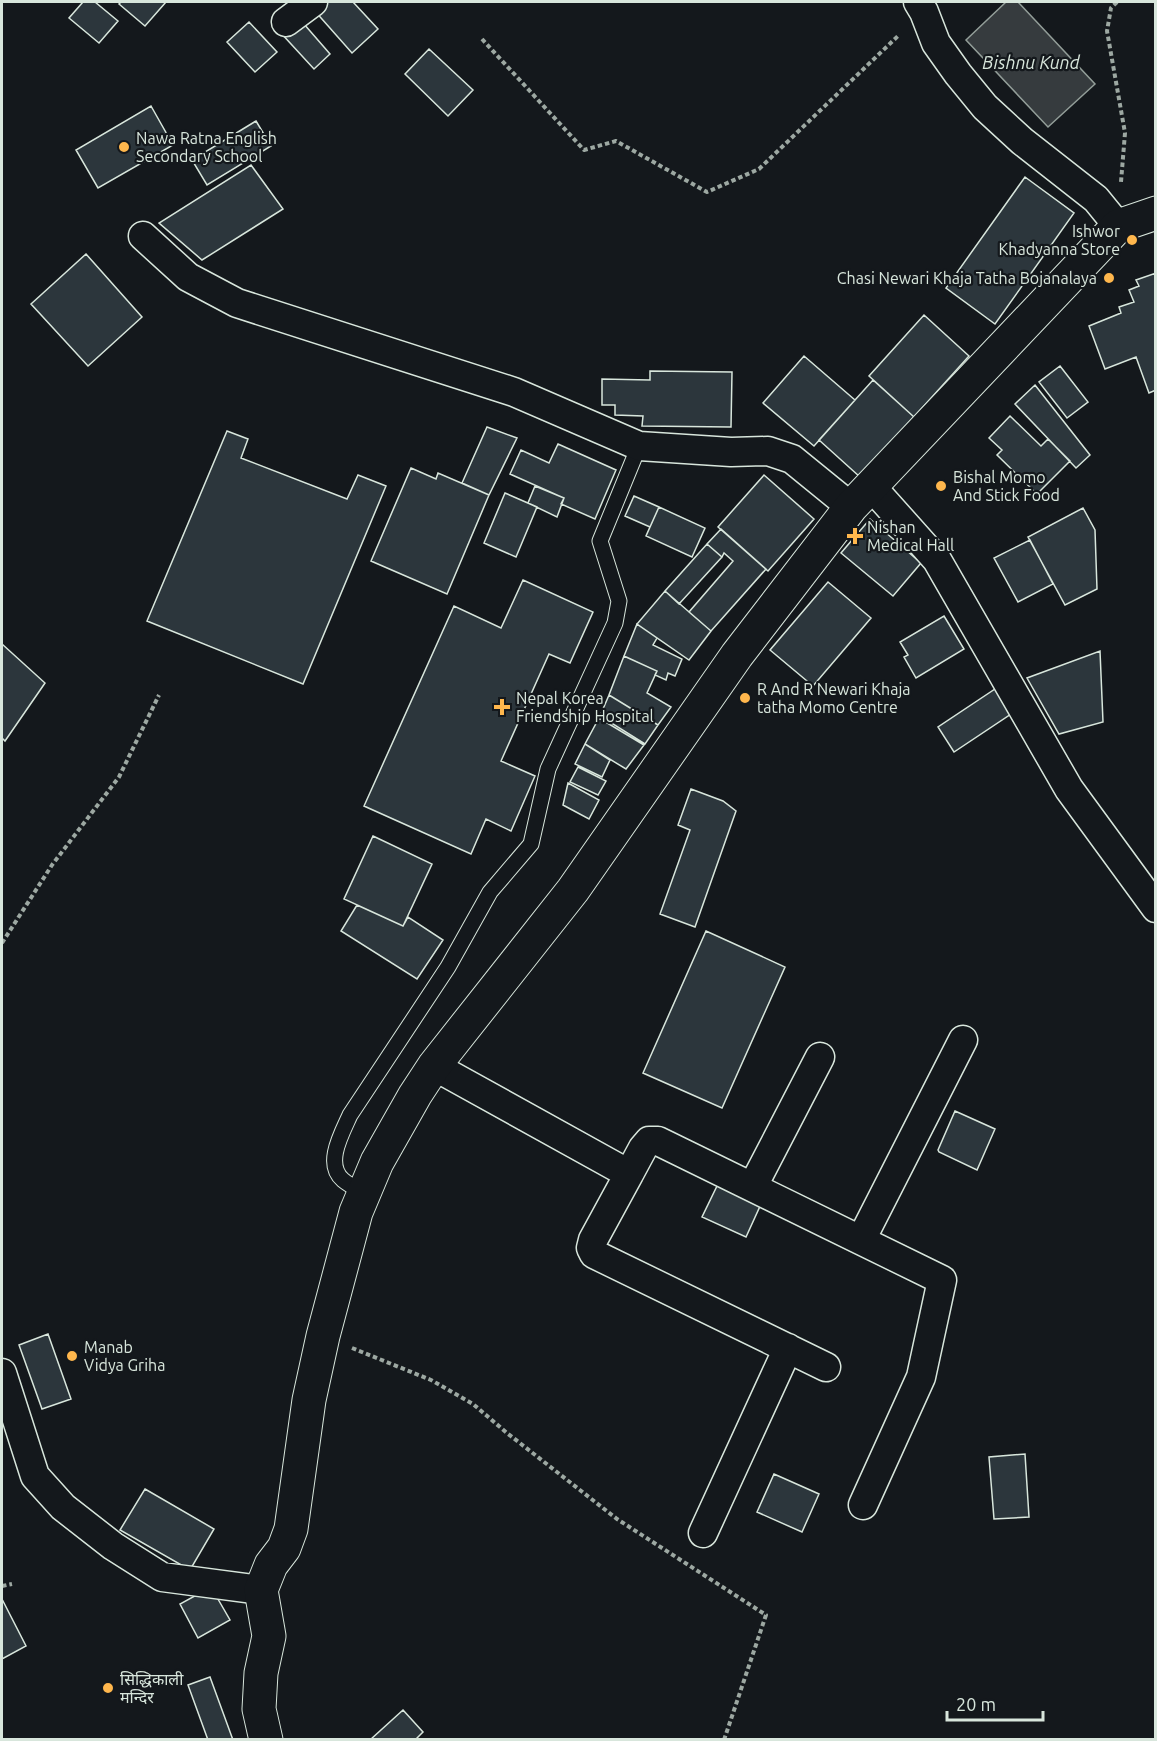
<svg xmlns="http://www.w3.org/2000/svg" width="1157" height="1741" font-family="Ubuntu,'Noto Sans Devanagari',sans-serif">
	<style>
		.water { fill: #363b3e; stroke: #939e99; stroke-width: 1.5 }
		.building { fill: #2c363c; stroke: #d8e6dc; stroke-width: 1.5 }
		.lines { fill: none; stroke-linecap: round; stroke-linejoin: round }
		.service-casing { stroke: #d8e6dc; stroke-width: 17 }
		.minor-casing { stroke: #d8e6dc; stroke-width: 31 }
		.secondary-casing { stroke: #d8e6dc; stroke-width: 35 }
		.path { stroke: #9da8a2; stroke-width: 4; stroke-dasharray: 4.5 3; stroke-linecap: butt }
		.service { stroke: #14181c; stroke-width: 15 }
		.minor { stroke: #14181c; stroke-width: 28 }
		.secondary { stroke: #14181c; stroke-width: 33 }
		.poi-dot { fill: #ffb74d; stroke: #14181c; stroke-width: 2 }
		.labels { text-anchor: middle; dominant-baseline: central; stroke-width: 4.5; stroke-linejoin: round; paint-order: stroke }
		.poi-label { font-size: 16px; fill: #d8e6dc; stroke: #14181c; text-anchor: start }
		.water-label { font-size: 18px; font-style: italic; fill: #d8e6dc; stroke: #14181c }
	</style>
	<rect width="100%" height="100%" fill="#14181c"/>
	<path class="water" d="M1006,2H1018L1095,84L1048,127L966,40Z"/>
	<path class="building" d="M83,2H95L118,21L99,43L69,18Z
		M121,2H166L145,26L119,4Z
		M323,2H353L378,29L352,53L314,10Z
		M297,16L330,54L314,69L280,32Z
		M249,22L277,52L255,72L227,42Z
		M429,49L473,90L448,116L405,74Z
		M151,106L173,145L98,188L76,150Z
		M256,121L271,146L207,185L192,160Z
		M251,165L283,209L202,260L159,223Z
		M1025,177L1074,213L995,324L946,288Z
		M86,254L142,317L88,366L31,304Z
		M1156,273V390L1149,393L1136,357L1105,369L1089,326L1121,313L1119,307L1134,302L1129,290L1139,286L1136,280Z
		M924,315L969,356L914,417L869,376Z
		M804,356L855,400L814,446L763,403Z
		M1060,366L1088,402L1067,418L1039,382Z
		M650,371L732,372L731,427L642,426L643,416L615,415V405H602V379L650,380Z
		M873,380L914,417L860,477L819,440Z
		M1035,385L1090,455L1076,468L1015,404Z
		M1010,416L1041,446L1048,439L1070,461L1037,494L997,455L1002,450L989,438Z
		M487,427L517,438L489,495L462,483Z
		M227,431L248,439L241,458L347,499L358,475L386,486L303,684L147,621Z
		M558,444L616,470L595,519L561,504L564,498L510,474L521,450L549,463Z
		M411,468L436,479L438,473L489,495L447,594L371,561Z
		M764,475L814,519L768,571L718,527Z
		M535,486L564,498L557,517L528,503Z
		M505,493L537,507L516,557L484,543Z
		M634,496L659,507L650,527L625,516Z
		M659,507L705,528L692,557L646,536Z
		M1083,508L1095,530L1097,589L1065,605L1028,537Z
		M870,519L921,563L893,596L841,553Z
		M721,529L766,569L711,631L689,612L733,561L724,553L722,557L707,544Z
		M1030,540L1053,584L1018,602L994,558Z
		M707,544L722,557L679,604L665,591Z
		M523,580L593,612L570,663L549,654L501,761L535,776L511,831L486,819L471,854L364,806L454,606L501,628Z
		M828,582L871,618L813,686L770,650Z
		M665,591L711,631L689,660L637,624Z
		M944,616L964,649L916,678L904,657L908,655L900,642Z
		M637,624L657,638L653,645L682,659L675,676L668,673L666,680L655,675L657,671L624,656Z
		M2,644L45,683L5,741L2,738Z
		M1100,651L1103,722L1059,734L1027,678Z
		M624,656L657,671L647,693L671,707L658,725L609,695Z
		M998,687L1014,712L954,752L938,727Z
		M609,695L658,725L645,744L600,716Z
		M599,718L644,745L626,769L585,744Z
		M585,744L610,760L602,777L575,764Z
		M578,767L606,781L598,795L570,782Z
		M568,783L599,800L589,819L563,805Z
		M691,789L723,801L736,811L695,927L660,914L690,830L678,825Z
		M373,836L432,864L403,926L344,899Z
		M357,905L403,926L408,917L443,940L417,979L341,931Z
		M706,931L785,967L722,1108L643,1073Z
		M955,1111L995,1129L977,1170L939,1152L938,1150Z
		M718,1184L761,1204L746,1237L702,1217Z
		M48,1334L71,1399L42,1409L19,1345Z
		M1025,1454L1029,1517L994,1519L989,1457Z
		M774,1474L819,1494L802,1532L757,1512Z
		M145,1489L214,1529L190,1570L120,1530Z
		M211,1587L230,1620L198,1638L180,1604Z
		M3,1601L26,1646L2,1659V1602Z
		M210,1677L233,1740H208L188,1685Z
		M403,1710L423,1732L415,1740H370Z"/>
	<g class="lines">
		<defs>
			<path id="service" d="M364,1193C357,1189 349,1185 343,1180C324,1164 342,1133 350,1115L448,967L490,892L531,844L548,769L615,623L619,601L600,541L639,446"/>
			<path id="minor" d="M918,2L924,12L936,43L958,74L985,107L1022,141L1096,199L1118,226
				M286,22L313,2
				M143,236L188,277L237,303L514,392L639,446L731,452L768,451L792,459L851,507
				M870,485L937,560L1069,789L1156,908
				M434,1066L629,1174L593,1240L591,1248L594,1254L826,1367
				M629,1174L643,1148L649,1141H658L942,1280L921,1377L863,1505
				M753,1186L820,1057
				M861,1240L963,1040
				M2,1373L35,1476L63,1507L113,1546L162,1577L261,1590
				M703,1533L788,1348"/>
			<path id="secondary" d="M266,1740L259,1709L261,1673L269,1636L261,1590L271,1565L284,1548L291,1529L309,1400L323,1336L356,1212L377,1162L415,1095L434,1066L573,890L737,655L851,507L1118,226L1156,213"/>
		</defs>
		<use href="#service" class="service-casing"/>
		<use href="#minor" class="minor-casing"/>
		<use href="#secondary" class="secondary-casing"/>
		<path class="path" d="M1117,2L1111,8L1107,31L1125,133L1121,182
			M482,39L584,150L616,141L707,192L759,169L899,35
			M2,943L52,865L119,777L159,695
			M352,1348L431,1380L473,1404L507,1433L617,1519L766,1615L724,1740
			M2,1586L12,1584"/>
		<use href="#service" class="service"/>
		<use href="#minor" class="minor"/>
		<use href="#secondary" class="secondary"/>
	</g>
	<g class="poi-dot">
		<circle cx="124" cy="147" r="6"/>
		<circle cx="1132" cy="240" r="6"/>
		<circle cx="1109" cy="278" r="6"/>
		<circle cx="941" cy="486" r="6"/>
		<path d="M852 527h6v6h6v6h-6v6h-6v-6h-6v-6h6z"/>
		<circle cx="745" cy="698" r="6"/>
		<path d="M499 698h6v6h6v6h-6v6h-6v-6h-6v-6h6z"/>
		<circle cx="72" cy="1356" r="6"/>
		<circle cx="108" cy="1688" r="6"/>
	</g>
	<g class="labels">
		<g class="poi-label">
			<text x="136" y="138">Nawa Ratna English<tspan x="136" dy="18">Secondary School</tspan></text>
			<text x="1120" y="231" text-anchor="end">Ishwor<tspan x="1120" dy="18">Khadyanna Store</tspan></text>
			<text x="1097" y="278" text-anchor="end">Chasi Newari Khaja Tatha Bojanalaya</text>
			<text x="953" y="477">Bishal Momo<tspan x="953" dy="18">And Stick Food</tspan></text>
			<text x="867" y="527">Nishan<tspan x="867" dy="18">Medical Hall</tspan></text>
			<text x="757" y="689">R And R Newari Khaja<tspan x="757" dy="18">tatha Momo Centre</tspan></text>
			<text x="516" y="698">Nepal Korea<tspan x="516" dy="18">Friendship Hospital</tspan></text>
			<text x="84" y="1347">Manab<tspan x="84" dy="18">Vidya Griha</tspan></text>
			<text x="120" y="1679">सिद्धिकाली<tspan x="120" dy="18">मन्दिर</tspan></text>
		</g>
		<g class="water-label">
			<text x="1031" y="62">Bishnu Kund</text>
		</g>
	</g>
	<rect width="1157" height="1741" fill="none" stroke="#d8e6dc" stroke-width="6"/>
	<path d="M947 1711v9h96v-9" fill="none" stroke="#d8e6dc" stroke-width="3"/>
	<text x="956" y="1711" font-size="18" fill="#d8e6dc" stroke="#14181c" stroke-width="4.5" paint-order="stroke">20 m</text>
</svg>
